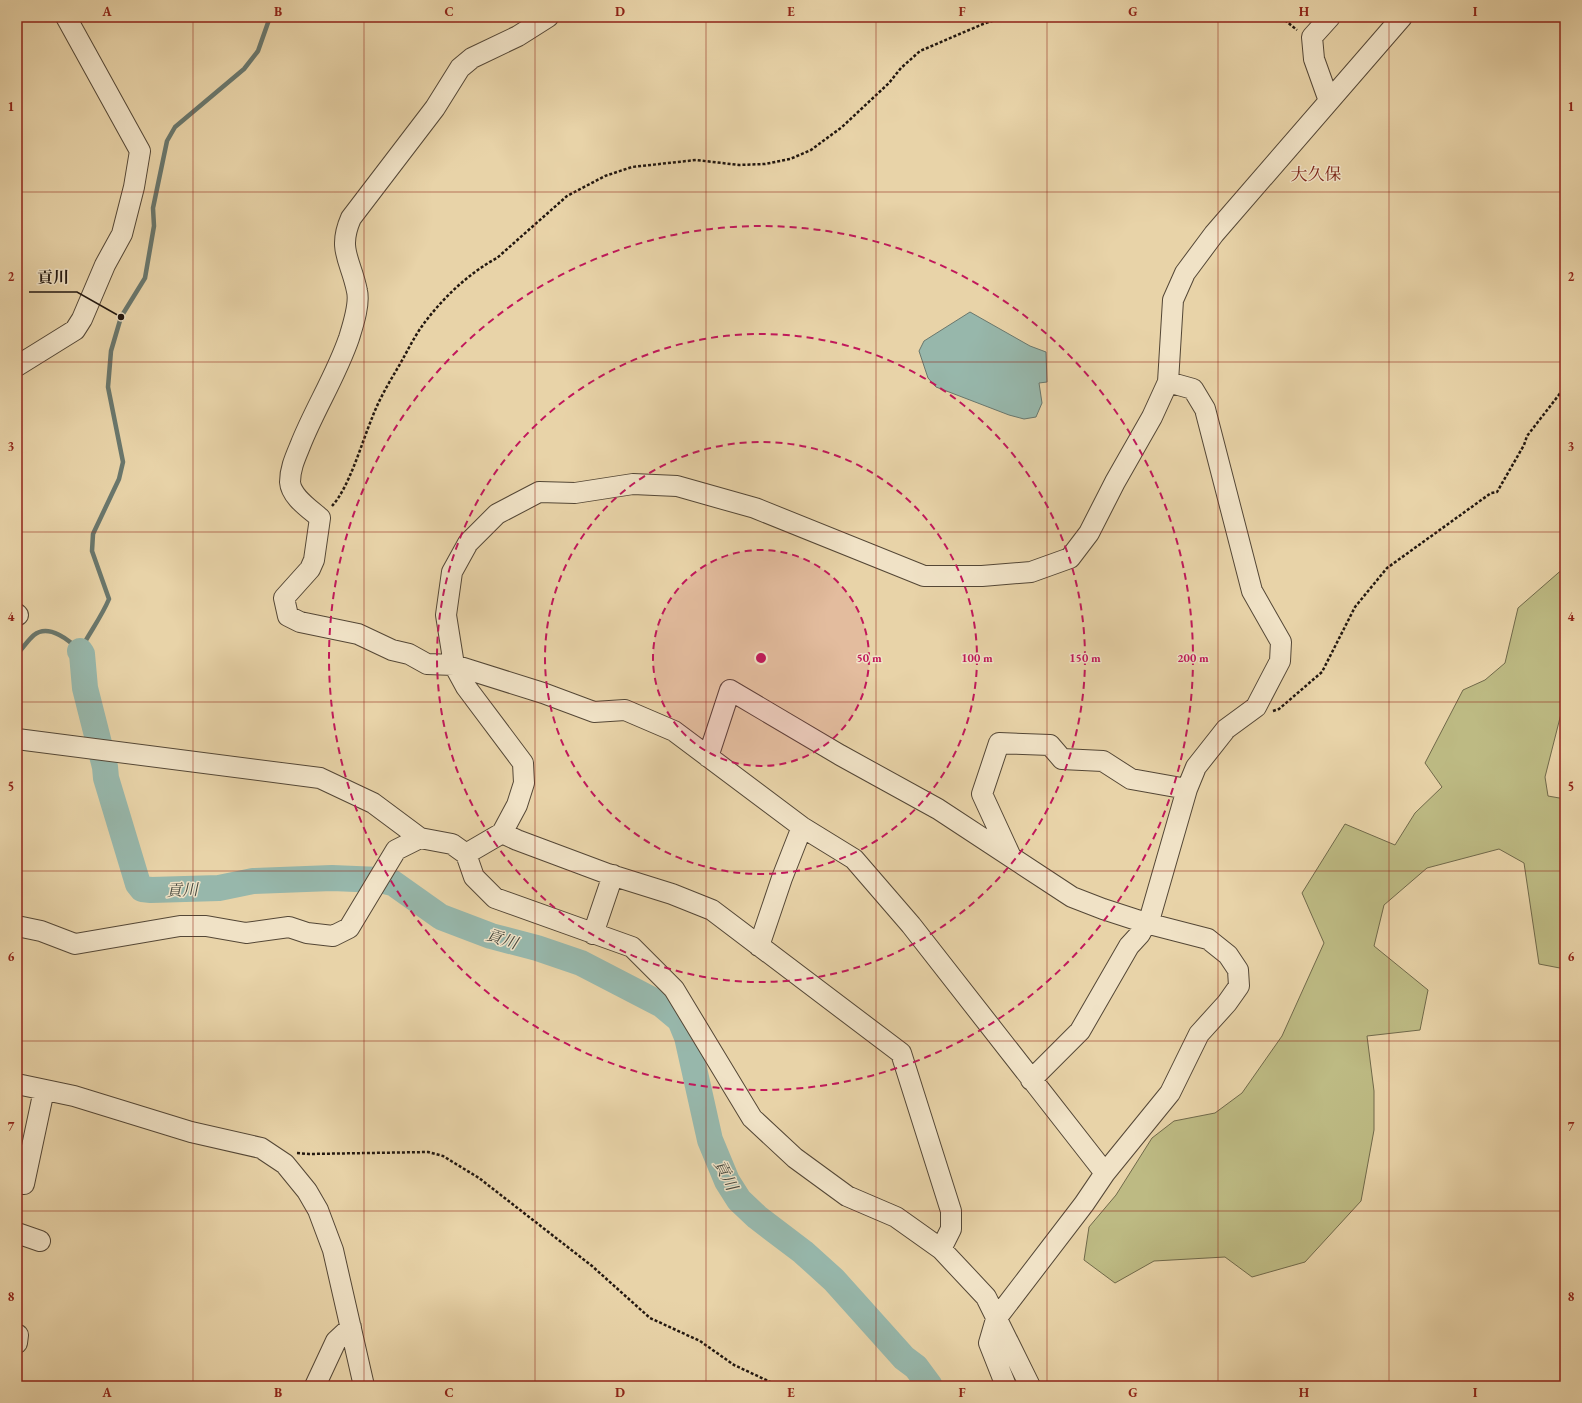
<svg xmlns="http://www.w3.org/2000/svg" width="1582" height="1403" font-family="'EB Garamond','Noto Serif JP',serif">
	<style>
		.green { fill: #bdba83; stroke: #70694a }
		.water { fill: #97b7ab; stroke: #69776d }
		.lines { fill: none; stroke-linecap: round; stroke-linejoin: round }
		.stream { stroke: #69776d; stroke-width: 4.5 }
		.river { stroke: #97b7ab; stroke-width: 26 }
		.minor-casing { stroke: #544736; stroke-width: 22 }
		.path { stroke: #231810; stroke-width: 2.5; stroke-dasharray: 3 2; stroke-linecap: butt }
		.minor { stroke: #f0e2c6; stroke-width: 20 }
		.grid { fill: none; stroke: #8f2418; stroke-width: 1; stroke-opacity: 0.55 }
		.ring { fill: none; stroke: #c2185b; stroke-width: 2; stroke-dasharray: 7 5 }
		.labels { text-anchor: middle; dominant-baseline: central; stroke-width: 3; stroke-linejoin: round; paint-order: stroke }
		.water-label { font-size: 16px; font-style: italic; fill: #46483e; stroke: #f0e2c6 }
		.quarter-label { font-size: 17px; fill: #7a1f14; stroke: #f0e2c6 }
		.centre { fill: #c2185b; stroke: #f0e2c6; stroke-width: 2 }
		.ring-label { font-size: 12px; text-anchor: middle; font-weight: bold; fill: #c2185b; stroke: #f0e2c6; stroke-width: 3; stroke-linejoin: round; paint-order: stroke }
		.leader { fill: none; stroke: #231810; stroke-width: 1.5 }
		.callout-dot { fill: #231810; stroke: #f0e2c6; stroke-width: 1.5 }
		.callout-label { font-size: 16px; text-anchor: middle; font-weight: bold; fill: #231810; stroke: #f0e2c6; stroke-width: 3; stroke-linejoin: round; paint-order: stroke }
		.neatline { fill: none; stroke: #8f2418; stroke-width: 1.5 }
		.grid-label { font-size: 13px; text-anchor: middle; font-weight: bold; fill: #8f2418 }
	</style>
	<rect width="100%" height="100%" fill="#e8d3a8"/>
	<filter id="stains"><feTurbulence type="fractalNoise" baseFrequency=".005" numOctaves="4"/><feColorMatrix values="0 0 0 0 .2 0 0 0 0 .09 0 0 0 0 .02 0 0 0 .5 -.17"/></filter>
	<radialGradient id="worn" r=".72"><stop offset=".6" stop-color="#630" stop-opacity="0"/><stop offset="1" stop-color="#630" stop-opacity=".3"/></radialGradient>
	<path class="green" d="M1565,567V698L1545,777L1548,796L1565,799V969L1539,964L1524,863L1499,849L1427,868L1384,905L1374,946L1428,990L1420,1030L1367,1036L1374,1091V1130L1361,1201L1305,1262L1252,1277L1225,1257L1154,1261L1115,1283L1084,1260L1089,1227L1116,1195L1152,1138L1174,1121L1215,1113L1242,1093L1282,1036L1324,943L1302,893L1345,824L1395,845L1415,813L1442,787L1425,763L1463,690L1485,680L1505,663L1518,608Z"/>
	<path class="water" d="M970,312L1030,346L1046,352L1047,382L1039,383L1042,403L1036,417L1024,419L1009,415L936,387L928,378L919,351L924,341Z"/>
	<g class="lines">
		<path class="stream" d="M17,654C23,648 28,640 34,635C49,623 70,641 80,651C89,633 101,618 109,599L92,551L93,534L119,479L123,462L108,387L111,351L121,317L145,278L154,226L153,208L167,141L175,127L244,69L258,51L270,17"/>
		<path class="river" d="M80,651L82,654L85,688L105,767L106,778L138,884L142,889L151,890L219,888L253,881L332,878L380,880L393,883L441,917L491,936L537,948L581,963L662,1005L680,1020L687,1037L710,1140L727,1181L739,1200L757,1217L803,1252L834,1280L904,1358L916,1367L930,1386"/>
		<defs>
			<path id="minor" d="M548,17L518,36L472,58L460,68L435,108L351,218C337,250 351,260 357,291C360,304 353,325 349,338C336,376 314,410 300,446C295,458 290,469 290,482C291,497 310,509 320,518L314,560L310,569L284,598L288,616L300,622L358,634L392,650L409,654L427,664L454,665L543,693L594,712L625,710L674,731L802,827L854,859L911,925L1105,1173
				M1329,101L1314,59L1312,37L1330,17
				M17,366L75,330L82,319L105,265L122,234L134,187L140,151L66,17
				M17,614L18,615
				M17,739L320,778L373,803L420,838L452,844L466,854L502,833L517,805L524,783L523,763L466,687L454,665L446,615L452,572L468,543L497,514L539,492L575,493L633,484L677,486L755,508L924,576H982L1031,572L1070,558L1089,533L1115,482L1152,417L1168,382L1173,300L1185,273L1214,234L1402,17
				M708,757L730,690L840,755L938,809L1072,897L1103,909L1146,923L1208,939L1228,955L1238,970L1239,986L1227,1003L1199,1034L1170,1093L1105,1173L1084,1204L996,1319L989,1343L1006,1386
				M502,833L517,840L608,874L672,894L712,910L901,1053L951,1211V1229L941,1249
				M466,854L474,877L495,898L632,947L674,989L752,1118L795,1158L847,1196L896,1217L941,1249L986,1297L1030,1386
				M1011,857L982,794L999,743L1050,745L1062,759L1103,761L1131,779L1187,789
				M17,926L41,931L75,944L180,926H206L246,933L289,927L307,933L333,936L349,928L396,850L420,838
				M593,934L613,875
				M759,946L782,878L802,827
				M1031,1080L1080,1031L1129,946L1140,934L1151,914L1187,789L1196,767L1226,729L1256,707L1280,661L1281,642L1252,591L1205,409L1193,389L1168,382
				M17,1084L74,1096L191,1132L261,1148L285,1164L307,1191L318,1210L333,1250L364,1386
				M24,1184L44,1090
				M17,1233L40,1241
				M17,1343L18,1335
				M315,1386L336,1341L351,1327"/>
		</defs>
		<use href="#minor" class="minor-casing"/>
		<path class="path" d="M1281,17L1297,30
			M332,506C349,488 362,442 372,418C379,399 390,381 400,364C408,350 415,335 425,322C444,297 469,273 497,258L567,196L605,176L632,167L696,160L739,165L765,164L790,159L811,150L842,127L889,83L901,68L920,51L983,24L1004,17
			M1273,711L1279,709L1322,672L1355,607L1387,568L1491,493L1497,492L1524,445L1527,436L1565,387
			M297,1153L309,1154L428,1152L443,1156L479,1178L592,1266L650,1318L700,1341L734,1365L779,1386"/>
		<use href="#minor" class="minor"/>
	</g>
	<path class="grid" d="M193,17V1386M364,17V1386M535,17V1386M706,17V1386M876,17V1386M1047,17V1386M1218,17V1386M1389,17V1386M17,192H1565M17,362H1565M17,532H1565M17,702H1565M17,871H1565M17,1041H1565M17,1211H1565"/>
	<circle cx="761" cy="658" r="108" fill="#c2185b" fill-opacity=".12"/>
	<g class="ring">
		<circle cx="761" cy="658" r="108"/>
		<circle cx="761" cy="658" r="216"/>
		<circle cx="761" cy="658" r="324"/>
		<circle cx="761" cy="658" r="432"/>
	</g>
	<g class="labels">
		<g class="water-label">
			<text transform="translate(182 890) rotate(-2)">貢川</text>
			<text transform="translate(502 939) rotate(18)">貢川</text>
			<text transform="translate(726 1175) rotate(63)">貢川</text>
		</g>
		<g class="quarter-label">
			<text x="1316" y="174">大久保</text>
		</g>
	</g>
	<circle cx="761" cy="658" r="6" class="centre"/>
	<g class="ring-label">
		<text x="869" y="662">50 m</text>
		<text x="977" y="662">100 m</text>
		<text x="1085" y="662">150 m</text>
		<text x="1193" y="662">200 m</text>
	</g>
	<path class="leader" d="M121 317L77 292H29"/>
	<circle class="callout-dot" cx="121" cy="317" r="4"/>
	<g class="callout-label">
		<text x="53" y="283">貢川</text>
	</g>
	<rect width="1582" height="1403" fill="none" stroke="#e8d3a8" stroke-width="44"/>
	<rect x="22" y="22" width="1538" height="1359" class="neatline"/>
	<g class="grid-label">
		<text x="107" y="16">A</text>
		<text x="278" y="16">B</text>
		<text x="449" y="16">C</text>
		<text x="620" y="16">D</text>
		<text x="791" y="16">E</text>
		<text x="962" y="16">F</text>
		<text x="1133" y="16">G</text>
		<text x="1304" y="16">H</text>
		<text x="1475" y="16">I</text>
		<text x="11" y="111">1</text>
		<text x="1571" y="111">1</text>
		<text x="11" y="281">2</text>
		<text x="1571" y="281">2</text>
		<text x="11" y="451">3</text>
		<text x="1571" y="451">3</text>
		<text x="11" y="621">4</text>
		<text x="1571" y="621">4</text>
		<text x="11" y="791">5</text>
		<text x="1571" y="791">5</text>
		<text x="11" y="961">6</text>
		<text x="1571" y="961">6</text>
		<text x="11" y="1131">7</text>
		<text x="1571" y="1131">7</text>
		<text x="11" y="1301">8</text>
		<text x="1571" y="1301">8</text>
		<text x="107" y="1397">A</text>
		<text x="278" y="1397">B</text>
		<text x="449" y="1397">C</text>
		<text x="620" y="1397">D</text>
		<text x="791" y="1397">E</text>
		<text x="962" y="1397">F</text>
		<text x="1133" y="1397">G</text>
		<text x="1304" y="1397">H</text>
		<text x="1475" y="1397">I</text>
	</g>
	<rect width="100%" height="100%" filter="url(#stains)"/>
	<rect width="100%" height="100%" fill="url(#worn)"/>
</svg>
